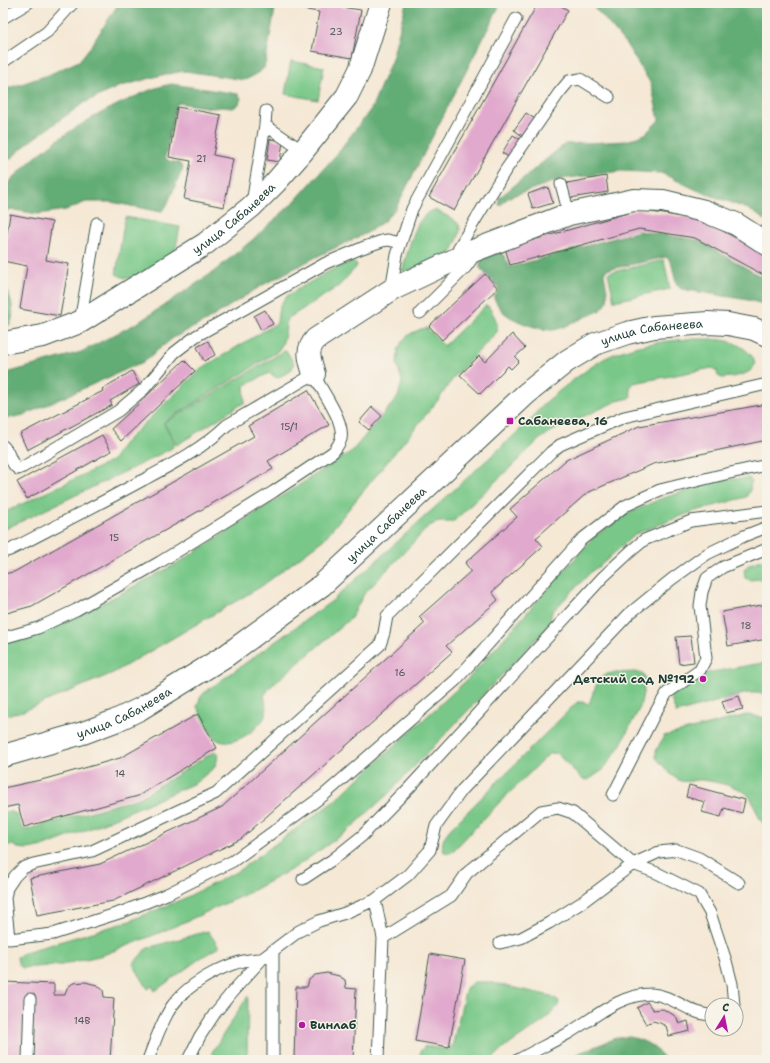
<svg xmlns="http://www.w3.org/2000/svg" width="770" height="1063" font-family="'Shantell Sans',sans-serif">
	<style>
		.green { fill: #79c889; stroke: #4c825e }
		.forest { fill: #62ac75; stroke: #407454 }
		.building { fill: #e1a9cd }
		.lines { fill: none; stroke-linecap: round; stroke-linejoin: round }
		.lane-casing { stroke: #3f574c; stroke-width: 13 }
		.street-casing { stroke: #3f574c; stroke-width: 24 }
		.secondary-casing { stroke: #3f574c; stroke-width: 24 }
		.lane { stroke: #fff; stroke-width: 11 }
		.street { stroke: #fff; stroke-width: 22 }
		.secondary { stroke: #fff; stroke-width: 22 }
		.poi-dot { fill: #b5179e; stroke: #f7f3e8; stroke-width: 1.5 }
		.labels { text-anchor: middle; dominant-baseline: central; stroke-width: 3; stroke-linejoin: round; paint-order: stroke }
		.number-label { font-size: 10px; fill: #50585a }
		.street-label { font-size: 12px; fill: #1f3d34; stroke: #f7f3e8 }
		.poi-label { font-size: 12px; font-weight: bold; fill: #1f3d34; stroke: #f7f3e8; text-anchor: start }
	</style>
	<rect width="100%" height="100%" fill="#f7f3e8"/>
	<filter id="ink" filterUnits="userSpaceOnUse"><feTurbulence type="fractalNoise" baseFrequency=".025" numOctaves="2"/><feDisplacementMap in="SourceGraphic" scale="8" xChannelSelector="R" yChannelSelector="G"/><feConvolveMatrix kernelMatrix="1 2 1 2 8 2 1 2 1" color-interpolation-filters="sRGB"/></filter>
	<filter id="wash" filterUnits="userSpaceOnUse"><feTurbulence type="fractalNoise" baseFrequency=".012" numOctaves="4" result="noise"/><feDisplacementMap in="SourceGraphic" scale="16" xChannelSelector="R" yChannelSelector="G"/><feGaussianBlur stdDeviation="0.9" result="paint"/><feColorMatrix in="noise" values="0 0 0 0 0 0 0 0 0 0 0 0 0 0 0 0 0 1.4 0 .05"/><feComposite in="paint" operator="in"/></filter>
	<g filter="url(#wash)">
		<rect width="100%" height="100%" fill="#f5e8d5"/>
		<path class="green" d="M291,61L324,67L318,100L285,94Z
			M435,210C463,224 466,223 451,253L403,273C403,267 405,261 407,254C411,241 418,212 435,210Z
			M125,217L180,227L175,252L137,278H125L116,274Z
			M664,260L670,289L614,301L608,273Z
			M352,262L356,263L357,266L339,286L287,319L285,334L282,345L277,352L164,422V424L175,445L172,448L141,464L3,530V513L112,461L123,444L202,368L277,323C278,310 279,304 288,295L331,270Z
			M485,306H488C493,314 499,321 497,332L455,376L438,400L324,539L262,586L113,673L23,711L3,716V643L39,633L84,613L178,563L352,451L398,397L402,381L397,364L398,350L403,340L410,334L421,329L427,328L444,346Z
			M688,339C702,339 722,338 734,343C742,346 763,360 751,370C744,376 731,377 722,378L718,376L717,371L712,368L634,383L630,387L631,396L630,398L617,401L552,431L540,439L453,522H439L429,526L364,594L351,618L270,687L264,696C265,701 267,709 266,714C261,729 230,750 216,739C211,735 201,713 197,707L200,698L205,692L332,601L533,418C538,407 549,400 558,392C572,381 587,369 602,360C628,345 659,342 688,339Z
			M286,350L294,364L291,371L277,378L269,373L244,386L245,402L177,445L164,423Z
			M749,478L751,482L750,490L746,497L692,512L635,534L600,566L593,570L552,612L550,621L545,630L389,793L350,829L296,867L244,895L180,924L137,942L103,955L61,965L22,968L18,963L17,957L25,952L127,922L183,899L238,871L333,802L468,679L594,537L625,515L660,499L721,480Z
			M767,558V578L750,580L745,578L744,569L750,564Z
			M767,662V693H747L676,713L670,696L707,673Z
			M635,672L643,674L646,679L640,707L620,746L603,770L588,780L582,779L556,753L549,754L499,803L451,853L444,852C439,840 448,831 456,823L577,702H582L589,704C602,669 599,674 635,672Z
			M747,715L767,718V827C754,818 757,797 741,790C734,786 712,781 702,780C696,779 688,783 681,781C671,777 663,765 656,758V751L664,736Z
			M216,752L219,754L215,767L195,783L89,829L44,846L28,849L18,848L13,845L3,846V812L10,811L16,814L22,828L25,830L139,798L212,753Z
			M208,931L219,947L202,957L155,991L152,986L148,989L133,964L147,948Z
			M474,982H488L551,996L559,1001L558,1006L544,1021L504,1048L491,1060H419L421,1050L425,1046L449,1050L452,1047L466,988Z
			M248,996L247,1060H212V1052Z"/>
		<path class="forest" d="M119,3H276L266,60L264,68L255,75L245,80L185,71L162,75L118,87L84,103L33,139L3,165V90L48,75L79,61L91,46Z
			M406,3H501L396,208L384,221L367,233L316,257L261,286L206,321L173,338L143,362L24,415L3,419V374L81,352L139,322L212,273L251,241L294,202L335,156L371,109L392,59Z
			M589,3H767V221L748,209L699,191L661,173L621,171L562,179L509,197L501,205H499V198L565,144L627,141L645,134L659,120L651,84L626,44L603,17Z
			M172,84L238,94L241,98L239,104L233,108L222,107L212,108L179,103L176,105L165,157L169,161L179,163L183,168L166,207L161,212L111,202H86L66,210L38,214L8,209L5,214L3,227V189C38,149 84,119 132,98C145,92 158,86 172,84Z
			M639,231L698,240L767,280V305L748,300L681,289C671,282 677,265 666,257L606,270L604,274C605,283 610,296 606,304C603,311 592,314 585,317C576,321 564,328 554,330C542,331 517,322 507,315C501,311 497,304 494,298L499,288L480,268V263L484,256L497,252L503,254L509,265L511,267Z
			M3,280C9,291 19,318 7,327H3Z
			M630,1037C647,1041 654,1046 666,1060H562L616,1038Z"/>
		<g id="blocks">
			<path class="building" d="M295,3H342L341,7L361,10L352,58L312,51L319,12L294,8Z
				M538,3H556L568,10L454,211L429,197Z
				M177,107L221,115L213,155L233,159L224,207L184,199L191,161L169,157Z
				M526,113L535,119L524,137L514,130Z
				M513,135L523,141L512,159L502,153Z
				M270,139L283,141L280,162L267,160Z
				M606,176L608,192L570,198L567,183Z
				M548,187L553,203L533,209L528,194Z
				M638,210L703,220L767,255V277L695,238L639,229L510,265L505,248Z
				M10,214L52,222L46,260L69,264L60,316L20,309L27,266L3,261Z
				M485,274L498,288L442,340L429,326Z
				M265,310L273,324L261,330L254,316Z
				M512,334L525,348L515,357L519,361L511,369L508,366L480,394L460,375L479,356L485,362Z
				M208,341L215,355L204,361L197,347Z
				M184,360L195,371L121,441L111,429L134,408Z
				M132,371L139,384L110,401L112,405L27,450L20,434L103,391L102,389Z
				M308,390L329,425L268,461L273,469L32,606L3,614V574L14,572L254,436L248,426Z
				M767,404V440L653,464L587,493L536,538L543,546L492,592L498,600L446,646L452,652L241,839L113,901L37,915L30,878L100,864L222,807L425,623L419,617L471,571L465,563L517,517L510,509L566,460L639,426Z
				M372,407L382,416L369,430L359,422Z
				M102,435L111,451L27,499L17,482Z
				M767,604V639L728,646L722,612Z
				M691,636L694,662L679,664L676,637Z
				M739,696L743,709L726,713L722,701Z
				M198,714L217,748L138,796L24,827L18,805L3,808V788L45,779L120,758Z
				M689,785L745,800L742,813L724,808L721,817L702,812L705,802L686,797Z
				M430,954L465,960L449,1047L415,1041Z
				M327,973L339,976L345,980L346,988L356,989L353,1060H294L296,987H307L309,980L315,975Z
				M3,982L54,984V995H65L67,988L73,983L85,982L97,985L103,990L104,997L114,998L110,1060H3Z
				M647,1002L653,1010L663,1009L672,1014L677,1018L679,1024L688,1021L690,1031L669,1036L666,1026L660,1023L653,1021L646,1024L637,1008Z"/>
		</g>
	</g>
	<g filter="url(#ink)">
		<use href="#blocks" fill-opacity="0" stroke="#3f574c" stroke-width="1"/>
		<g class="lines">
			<defs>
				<path id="lane" d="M3,18L28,3
					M3,62L47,32L73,3
					M265,125L303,151
					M561,184L569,214
					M252,203L265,125L266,111
					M459,258L458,252L459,247L505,171L559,93L569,81L580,79L609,97
					M393,289V279L397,255L412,209L516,19
					M420,313L466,267L471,260L473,254
					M80,322L97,223
					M767,384L624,417L560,445L551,452L387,616L384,633L380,645L216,793L92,851L33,864L23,868L15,876L7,888L5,898L9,939L53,934L122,912L167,894L233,861L324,795L456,680L581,540L625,506L660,490L721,475L767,465
					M3,446C11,453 9,463 18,469L23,467L118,411L144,389L174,353L196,336L326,263L362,248L382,241L388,240L401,243
					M3,552L10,550C54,527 99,504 143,480C173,464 202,449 227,425L314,374C321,391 345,420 341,439C339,445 336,448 333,452L273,492L160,562L76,610L38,628L3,638
					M613,795L655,713L667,693L700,670L706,658L700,606L702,592L707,578L723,567L767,549
					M303,879L332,860L362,836L409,788L603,577L631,551L644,540L691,521L767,511
					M375,900L383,938L378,1060
					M383,938L451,896L467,873L541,811L558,808L573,813L633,864L657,873L699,894L710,913L726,961L732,984L734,1005
					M500,943L521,938L549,923L581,903L633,864L659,852L677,850L699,858L739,883
					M273,951V1060
					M28,1060L30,999
					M148,1060C155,1042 161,1022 172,1006C189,982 233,958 262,959
					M188,1060L200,1036L215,1013L233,991L262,959L299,931L319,921L345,913L375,900L408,875L430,850L436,826L462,790L629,614L672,579L707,554L744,536L767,527
					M518,1060C534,1051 551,1043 567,1034C593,1019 619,994 652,994C673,995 690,1015 712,1015"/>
				<g id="street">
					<path id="s1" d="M3,343L43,336L80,322L205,244L251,207L275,183L303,151L347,96L360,70L381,3"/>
					<path d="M314,374C310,359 305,351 316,339L393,289L473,251L569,214L593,209L634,200L663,201L704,211L736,224L767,244"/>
				</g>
				<g id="secondary">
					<path id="s2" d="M3,756L83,733L115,721L140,709L227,655L322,585L526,394L567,361L595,344L627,333L654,327L708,323L728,324L754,329L767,335"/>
				</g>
			</defs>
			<use href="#lane" class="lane-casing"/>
			<use href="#street" class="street-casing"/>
			<use href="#secondary" class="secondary-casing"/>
			<use href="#lane" class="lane"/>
			<use href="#street" class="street"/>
			<use href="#secondary" class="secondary"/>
		</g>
	</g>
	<g class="poi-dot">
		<rect x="506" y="417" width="8" height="8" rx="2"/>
		<circle cx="703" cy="679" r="4"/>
		<circle cx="302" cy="1025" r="4"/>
	</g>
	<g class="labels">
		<g class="number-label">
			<text x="336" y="31">23</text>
			<text x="201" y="158">21</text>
			<text x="289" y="426">15/1</text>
			<text x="114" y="537">15</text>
			<text x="746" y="625">18</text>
			<text x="400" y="672">16</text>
			<text x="120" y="773">14</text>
			<text x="82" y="1020">14В</text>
		</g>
		<g class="street-label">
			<text stroke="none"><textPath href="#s1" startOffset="266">улица Сабанеева</textPath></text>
			<text stroke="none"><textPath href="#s2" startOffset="789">улица Сабанеева</textPath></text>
			<text stroke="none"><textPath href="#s2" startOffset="454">улица Сабанеева</textPath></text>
			<text stroke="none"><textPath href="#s2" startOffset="129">улица Сабанеева</textPath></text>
		</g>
		<g class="poi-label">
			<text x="518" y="421">Сабанеева, 16</text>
			<text x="695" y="679" text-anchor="end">Детский сад №192</text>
			<text x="310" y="1025">Винлаб</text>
		</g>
	</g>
	<rect width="770" height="1063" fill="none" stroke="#f7f3e8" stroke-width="16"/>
	<g transform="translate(724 1017) rotate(10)"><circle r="19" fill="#f7f3e8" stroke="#a1aaa0"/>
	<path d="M0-3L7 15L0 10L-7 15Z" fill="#b5179e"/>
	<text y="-6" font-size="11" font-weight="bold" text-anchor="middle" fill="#1f3d34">С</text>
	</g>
</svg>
